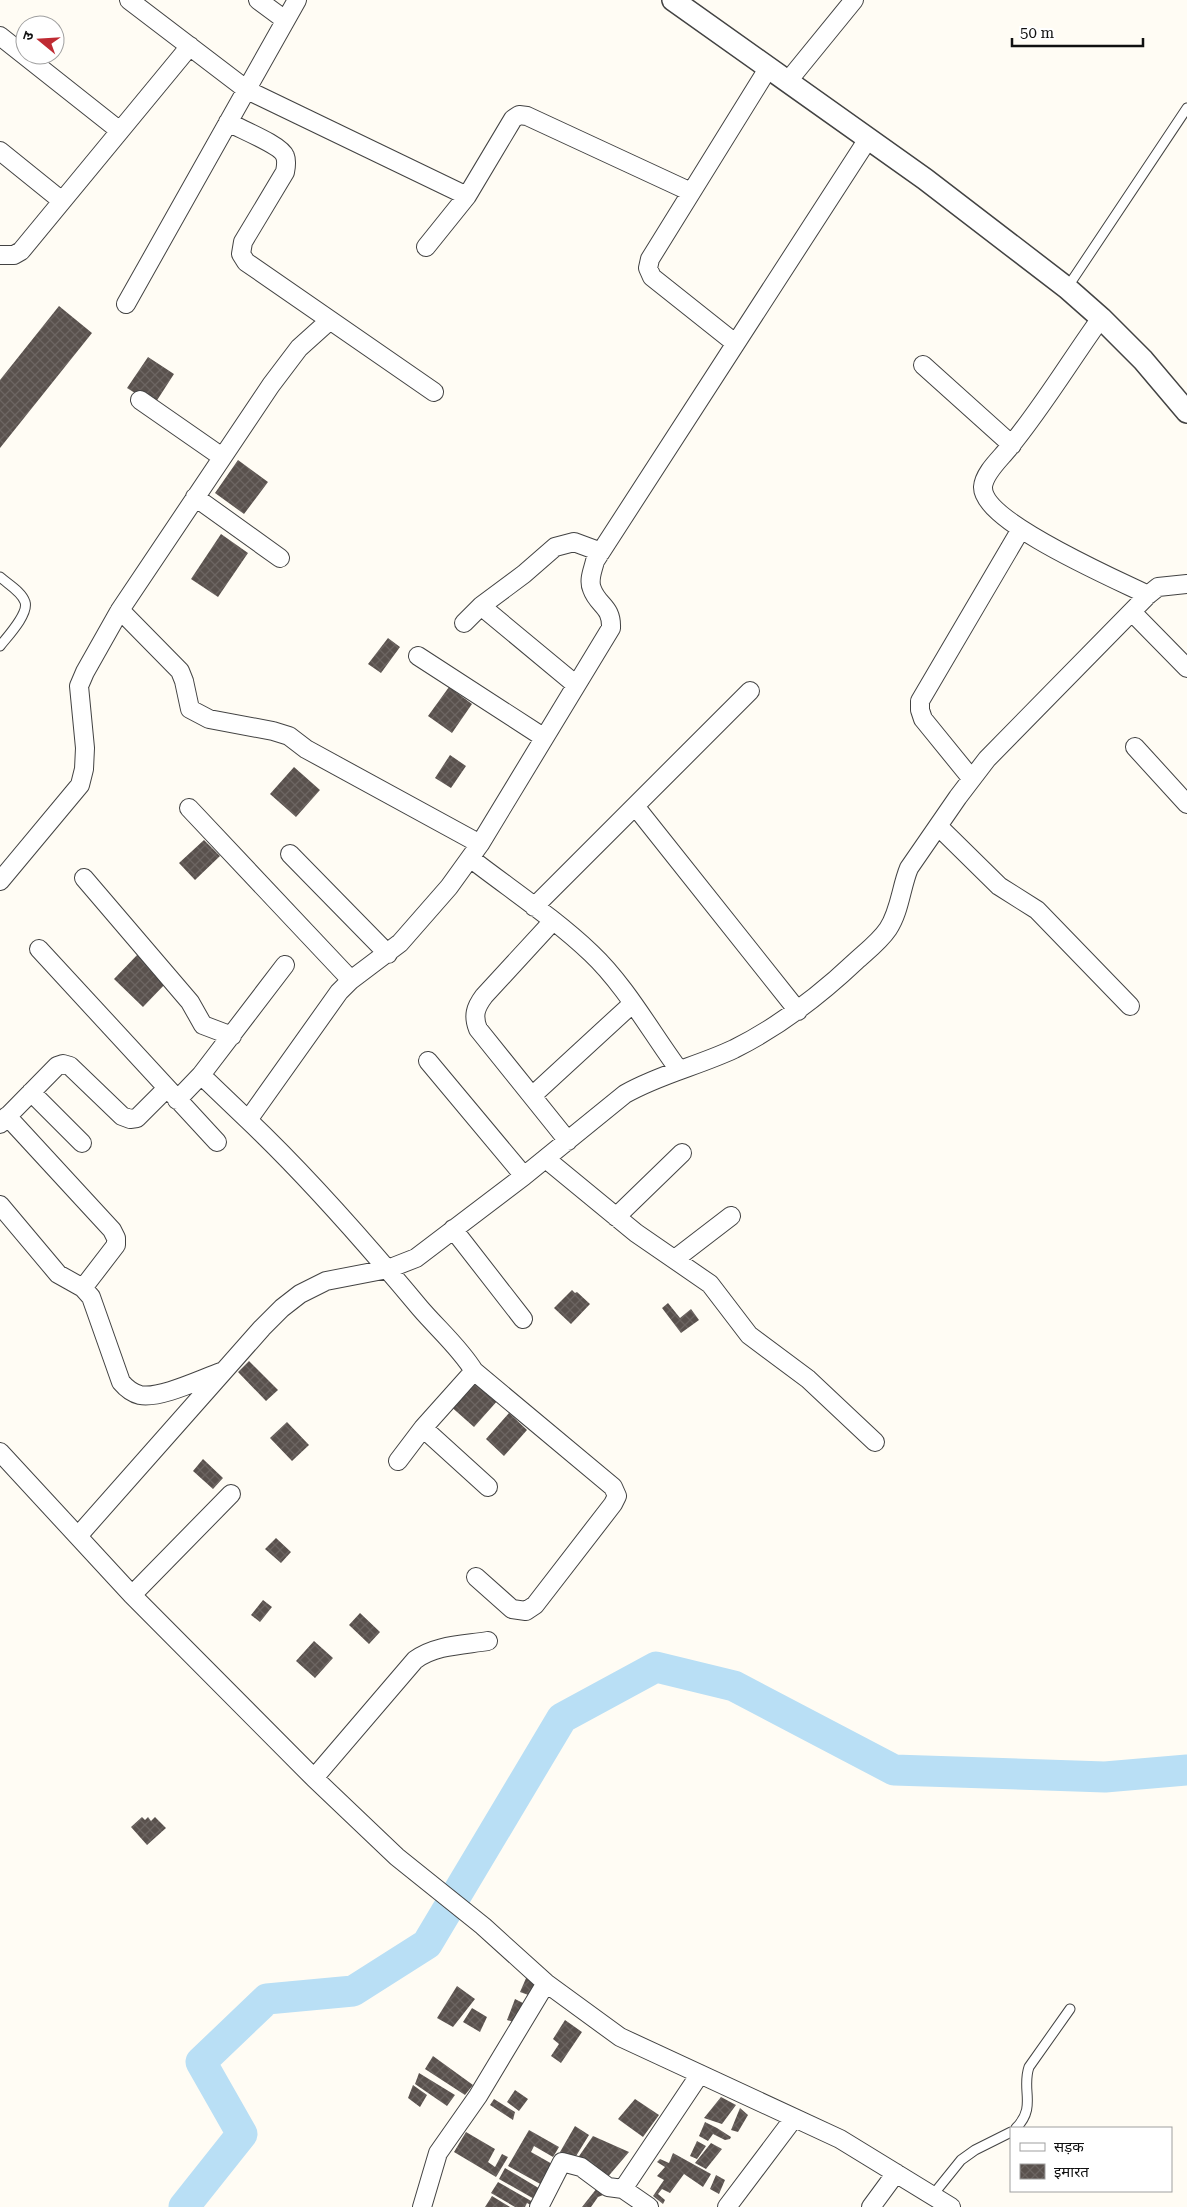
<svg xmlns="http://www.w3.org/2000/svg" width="1187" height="2207" font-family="'Roboto Serif','Noto Sans Devanagari',serif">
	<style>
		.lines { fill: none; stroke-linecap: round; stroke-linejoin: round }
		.river { stroke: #b9dff5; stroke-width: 31 }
		.building { fill: url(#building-cross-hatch) }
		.service-casing { stroke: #434343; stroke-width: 11 }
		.minor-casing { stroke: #434343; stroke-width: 20 }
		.tertiary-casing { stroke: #434343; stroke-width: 24 }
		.service { stroke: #fff; stroke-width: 9 }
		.minor { stroke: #fff; stroke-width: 18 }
		.tertiary { stroke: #fff; stroke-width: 21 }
	</style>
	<defs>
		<pattern id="building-cross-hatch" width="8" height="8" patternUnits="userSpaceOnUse" patternTransform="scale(1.25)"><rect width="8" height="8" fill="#59514d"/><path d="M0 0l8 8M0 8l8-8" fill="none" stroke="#6c6562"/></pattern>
	</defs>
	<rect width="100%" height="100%" fill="#fffcf4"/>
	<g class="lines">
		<path class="river" d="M184,2207L242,2134L201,2062L267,1999L353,1991L427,1944L562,1718L656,1667L734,1686L894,1770L1105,1777L1187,1770"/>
	</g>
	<path class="building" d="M59,306L92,333L0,448V380Z
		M148,357L174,374L154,405L127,388Z
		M238,460L268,482L244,514L215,493Z
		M221,534L248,553L218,597L191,579Z
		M388,638L400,647L381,673L368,664Z
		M449,687L472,704L452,733L428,716Z
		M450,755L466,766L451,788L435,778Z
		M294,767L320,790L296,817L270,794Z
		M204,840L220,856L195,880L179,863Z
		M139,953L168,981L143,1007L114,979Z
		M572,1290L575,1293L577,1292L590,1304L571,1324L554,1308Z
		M668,1303L680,1318L691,1309L699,1320L681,1333L662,1308Z
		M249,1361L278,1390L266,1401L238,1372Z
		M473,1376L499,1399L474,1427L448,1404Z
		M509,1413L527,1430L504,1456L486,1439Z
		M287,1422L309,1445L292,1461L270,1438Z
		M203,1459L223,1478L213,1489L193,1471Z
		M276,1538L291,1552L281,1563L265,1549Z
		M263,1600L272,1607L260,1622L251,1615Z
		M360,1613L380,1632L369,1644L349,1625Z
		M314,1641L333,1658L315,1678L296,1661Z
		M142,1817L145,1820L148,1817L151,1821L155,1817L166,1828L147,1845L131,1827Z
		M527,1976L538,1983L534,1997L520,1992Z
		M457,1986L475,1999L453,2027L437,2018Z
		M515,1999L527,2005L517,2023L507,2020Z
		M472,2008L487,2017L480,2032L463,2022Z
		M565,2020L582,2032L561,2063L551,2056L559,2044L553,2039Z
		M433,2056L473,2085L465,2095L425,2069Z
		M419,2073L455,2095L447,2106L415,2084Z
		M413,2085L427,2095L420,2107L408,2098Z
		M515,2090L528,2099L519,2111L507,2102Z
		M721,2097L736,2105L722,2124L704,2118Z
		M494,2099L515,2112L513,2120L490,2105Z
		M635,2099L659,2115L643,2137L618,2119Z
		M740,2108L748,2115L738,2132L731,2130Z
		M705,2122L717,2128L731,2137L730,2139L725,2140L713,2134L708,2141L699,2136Z
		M575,2126L589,2135L573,2161L560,2152Z
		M529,2130L559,2147L553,2157L534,2146L531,2152L554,2165L542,2185L508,2166Z
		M466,2132L495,2149L488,2162L495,2167L502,2154L508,2157L496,2177L454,2152Z
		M593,2136L629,2152L606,2179L577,2159Z
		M697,2141L706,2146L697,2159L690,2156Z
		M711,2143L722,2149L706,2169L695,2163Z
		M673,2153L711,2174L703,2187L684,2174L670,2193L662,2189L658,2194L665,2200L663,2204L653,2196L664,2180L657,2176L665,2167L657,2162L660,2159L669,2163Z
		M505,2168L542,2190L536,2200L499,2179Z
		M716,2175L725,2180L719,2194L710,2189Z
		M498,2182L533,2202L531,2205L527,2203L525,2207H515L491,2193Z
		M597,2188L604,2193L603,2195L598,2197L591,2207H582Z
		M492,2196L510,2207H485Z"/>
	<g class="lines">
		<defs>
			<path id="service" d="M1067,288L1187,108
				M0,577C8,584 22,592 25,602C29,614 7,637 0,646
				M1016,2128C1037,2107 1021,2090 1029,2067L1070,2009
				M932,2196L961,2160L975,2150L1011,2132"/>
			<path id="minor" d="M129,0L247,90L467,196
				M258,0L285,20
				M0,36L120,131
				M788,81L854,0
				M228,122C240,129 281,145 285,156C287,161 286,167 285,172L243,242L241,254L246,262L434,392
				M0,151L62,201
				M426,247L467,196L513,119L519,115L527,116L691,192
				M0,255H14L21,251L190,46
				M126,304L297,0
				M1101,318C1070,361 1042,408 1008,449C1000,459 984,473 983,487C982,522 1118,580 1148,595
				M735,343L652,277L648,268L650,259L769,67
				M923,365L1012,445
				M140,400L222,457
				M195,497L280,558
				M481,606L575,684
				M120,610L180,671L184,681L190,709L209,719L273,731L289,736L306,749L480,844
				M1132,612L1187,668
				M464,623L481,606L524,574L555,547L574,542L601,552
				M418,656L543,737
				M1135,747L1187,804
				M971,778L923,719L920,710V701L1021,529
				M635,806L798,1011
				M189,808L351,980
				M938,826L999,886L1037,910L1130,1006
				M290,854L388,954
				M470,858C510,889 554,918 591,953C625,985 651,1032 679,1070
				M84,878L190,1002L203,1025L232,1036
				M0,881L80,785L84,769L85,748L79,686L85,672L120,610L271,385L299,348L329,321
				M534,907L750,691
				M553,921L484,996C475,1008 473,1016 478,1029L568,1141
				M39,949L217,1142
				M428,1061L524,1176
				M31,1092L82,1143
				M532,1096L632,1004
				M177,1100L201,1075
				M7,1116L112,1230L116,1238V1245L83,1288
				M248,1120L201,1075L285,965
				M0,1124L57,1066L63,1064L70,1066L122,1116L130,1119L137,1118L166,1089
				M546,1159L636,1233L710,1284L749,1335L808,1379L875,1442
				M0,1205L58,1274L83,1288L91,1297L121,1382C126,1388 132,1393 140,1395C160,1399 201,1379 221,1372
				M616,1217L682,1153
				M453,1229L523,1319
				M675,1259L731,1216
				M423,1428L488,1487
				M0,1452L132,1595L314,1778L397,1857L483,1926L546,1983L620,2037L840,2139L951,2207
				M398,1461L423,1428L474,1371
				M78,1536L262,1328L282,1308L300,1294L326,1281L388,1269L416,1258L524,1176L625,1094C660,1074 698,1066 734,1049C780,1026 819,996 856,961C867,951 880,941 888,929C900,911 901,887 909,868L958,797L987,759L1148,595L1158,587L1187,584
				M476,1577L512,1609L526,1611L535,1605L613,1504L617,1496L613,1487L474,1371C460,1348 438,1329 420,1308C365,1242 310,1179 248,1120L339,992L351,980L400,943L449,887L480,844L611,628C612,606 598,606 592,589C588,580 593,570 595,561L868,139
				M132,1595L231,1494
				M314,1778L415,1660C435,1645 463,1645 488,1641
				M623,2189L700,2074
				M422,2207L438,2153L478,2096L546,1983
				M539,2207L562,2162L581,2167L608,2187L623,2189L649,2207
				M727,2207L794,2118
				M871,2207L896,2173"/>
			<path id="tertiary" d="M673,0L925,179L1067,288L1101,318L1143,360L1187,412"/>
		</defs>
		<use href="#service" class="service-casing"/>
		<use href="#minor" class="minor-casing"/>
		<use href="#tertiary" class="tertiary-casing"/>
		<use href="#service" class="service"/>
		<use href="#minor" class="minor"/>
		<use href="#tertiary" class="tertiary"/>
	</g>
	<rect x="1010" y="2127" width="162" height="65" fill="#ffffff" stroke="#9f9f9f"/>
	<rect x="1020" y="2143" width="25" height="8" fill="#ffffff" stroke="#9f9f9f"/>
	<text x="1054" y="2152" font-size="15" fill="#101010">सड़क</text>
	<rect x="1020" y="2164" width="25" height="15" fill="url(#building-cross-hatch)" stroke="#9f9f9f"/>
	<text x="1054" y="2177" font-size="15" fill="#101010">इमारत</text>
	<g transform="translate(40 40) rotate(288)"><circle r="24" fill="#ffffff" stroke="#9f9f9f"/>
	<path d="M0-4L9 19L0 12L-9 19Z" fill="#bf2a32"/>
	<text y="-8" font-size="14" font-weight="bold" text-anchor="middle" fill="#101010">उ</text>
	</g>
	<path d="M1012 38v8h131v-8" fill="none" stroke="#101010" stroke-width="2.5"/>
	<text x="1020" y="38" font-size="15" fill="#101010" stroke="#ffffff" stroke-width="4" paint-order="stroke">50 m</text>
</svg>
